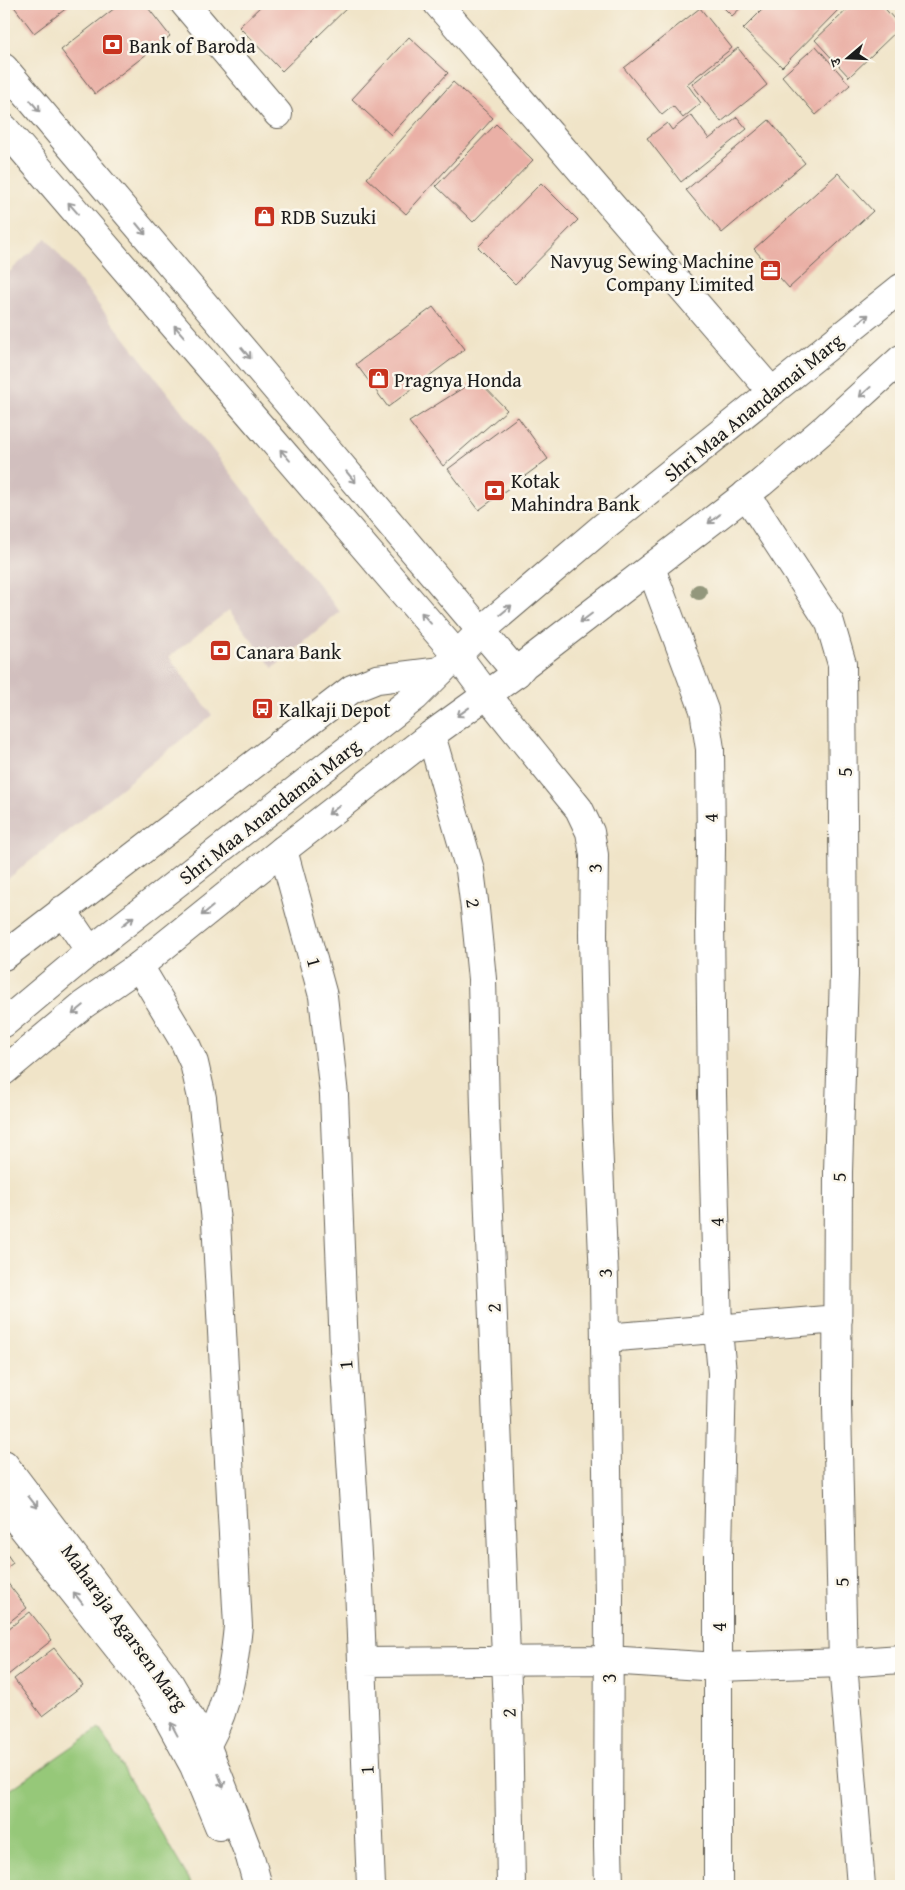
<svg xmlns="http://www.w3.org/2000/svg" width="905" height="1890" font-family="'Gentium Book Plus','Noto Serif Devanagari',serif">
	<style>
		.industrial { fill: #d1bfbe }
		.green { fill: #96c879; stroke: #59724a }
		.building { fill: #eab0a6 }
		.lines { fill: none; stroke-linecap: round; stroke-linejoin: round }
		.minor-casing { stroke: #666258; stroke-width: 30 }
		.tertiary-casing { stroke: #666258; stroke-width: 30 }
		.secondary-casing { stroke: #666258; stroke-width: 30 }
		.minor { stroke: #fff; stroke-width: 28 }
		.tertiary { stroke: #fff; stroke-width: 28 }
		.secondary { stroke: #fff; stroke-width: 28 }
		.tree { fill: #93977c }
		.oneway { stroke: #999 }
		.labels { text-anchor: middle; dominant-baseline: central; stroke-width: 5; stroke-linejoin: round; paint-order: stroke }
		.poi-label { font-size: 20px; fill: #1c1c1c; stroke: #fbf7ec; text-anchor: start }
		.street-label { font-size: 20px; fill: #1c1c1c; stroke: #fbf7ec }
	</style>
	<rect width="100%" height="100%" fill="#fbf7ec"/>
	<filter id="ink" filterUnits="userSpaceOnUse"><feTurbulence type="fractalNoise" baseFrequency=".02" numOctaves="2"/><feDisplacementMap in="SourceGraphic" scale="10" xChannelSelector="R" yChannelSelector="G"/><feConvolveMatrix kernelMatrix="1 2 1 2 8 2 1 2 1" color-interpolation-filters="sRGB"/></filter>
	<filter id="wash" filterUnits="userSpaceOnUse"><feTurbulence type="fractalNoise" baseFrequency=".0096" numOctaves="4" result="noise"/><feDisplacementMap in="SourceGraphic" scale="20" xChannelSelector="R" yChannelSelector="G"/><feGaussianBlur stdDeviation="1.12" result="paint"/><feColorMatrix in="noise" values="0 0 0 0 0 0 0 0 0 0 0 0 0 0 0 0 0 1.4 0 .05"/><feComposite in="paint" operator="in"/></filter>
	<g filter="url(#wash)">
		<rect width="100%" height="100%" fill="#f0e4c8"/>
		<path class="industrial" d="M46,238L340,612L273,668L229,610L169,657L212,715L4,882V277Z"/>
		<path class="green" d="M99,1728L193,1886H4V1794Z"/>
		<g id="blocks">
			<path class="building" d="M12,4H72L34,33Z
				M120,4H145L170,36L95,94L61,50Z
				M263,4H351L282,71L239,27Z
				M720,4H745L732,16Z
				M768,4H844L782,67L743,29Z
				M853,4H881L901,27L849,77L815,40Z
				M700,8L732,48L687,84L701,103L683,118L673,106L662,115L624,68Z
				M409,37L448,73L391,135L352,99Z
				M816,46L850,85L816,115L782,76Z
				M738,48L767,85L721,122L692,84Z
				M453,82L493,118L406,214L367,178Z
				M691,115L709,139L737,117L747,129L681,182L647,138L667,123L672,130Z
				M769,120L805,163L722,233L686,190Z
				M496,124L533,160L473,222L436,186Z
				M838,173L873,211L789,288L754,249Z
				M541,183L578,220L515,284L478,247Z
				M433,307L465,349L388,407L356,364Z
				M477,379L507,410L443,466L409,422Z
				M518,417L548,459L479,510L448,469Z
				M4,1550L13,1563L4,1570Z
				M6,1581L27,1608L4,1626V1582Z
				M30,1612L52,1640L8,1675L4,1669V1632Z
				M54,1648L83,1685L42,1716L14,1679Z"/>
		</g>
	</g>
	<g filter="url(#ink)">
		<use href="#blocks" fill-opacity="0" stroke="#666258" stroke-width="1"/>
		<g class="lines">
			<defs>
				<path id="minor" d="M185,4L278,114
					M438,4L772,392
					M746,494L830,623L842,664L844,975L838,1172L837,1407L843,1663L861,1886
					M651,568L704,710L710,749L711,848L710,921L712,1094L718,1330L722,1373L718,1551V1886
					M487,695L579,809L590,832L594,855L593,935L597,1118L604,1279L609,1597L608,1847L609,1886
					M431,735L470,870L475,909L482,979L485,1110L508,1710L511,1886
					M283,850L323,996L334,1095L344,1349L359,1586L371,1886
					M139,966L185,1043L194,1063L202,1098L216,1221L238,1626C233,1678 225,1719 196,1763
					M605,1338L838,1319
					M362,1662L608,1660L718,1667L843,1663L901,1659"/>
				<path id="tertiary" d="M4,68L517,673
					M4,128L457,655L487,695
					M62,910L90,951
					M4,956L352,689L377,679L441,671
					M4,1464L167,1679L207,1747L250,1857L258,1886
					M4,1504L138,1673L164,1711L194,1766L219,1826"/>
				<path id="secondary" d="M4,1023L90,951L415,697L482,630L602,528L901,288
					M4,1071L83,1005L139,966L283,850L431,735L517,673L524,665L761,483L824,429L901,359"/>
			</defs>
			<use href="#minor" class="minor-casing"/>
			<use href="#tertiary" class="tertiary-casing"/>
			<use href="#secondary" class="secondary-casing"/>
			<use href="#minor" class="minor"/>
			<use href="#tertiary" class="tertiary"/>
			<use href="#secondary" class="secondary"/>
		</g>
		<circle class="tree" cx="699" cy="592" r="8"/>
		<defs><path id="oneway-shaft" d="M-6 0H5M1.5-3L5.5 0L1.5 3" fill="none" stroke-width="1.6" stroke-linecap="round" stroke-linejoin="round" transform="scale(1.25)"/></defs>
		<g class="oneway">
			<use href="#oneway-shaft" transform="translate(35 106) rotate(50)"/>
			<use href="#oneway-shaft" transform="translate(73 208) rotate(-131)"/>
			<use href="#oneway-shaft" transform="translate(141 229) rotate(50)"/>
			<use href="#oneway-shaft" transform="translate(863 319) rotate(-39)"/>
			<use href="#oneway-shaft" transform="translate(179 331) rotate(-131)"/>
			<use href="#oneway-shaft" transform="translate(246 353) rotate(50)"/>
			<use href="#oneway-shaft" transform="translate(865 392) rotate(138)"/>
			<use href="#oneway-shaft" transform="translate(285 455) rotate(-131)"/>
			<use href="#oneway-shaft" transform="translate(351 477) rotate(50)"/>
			<use href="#oneway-shaft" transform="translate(714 519) rotate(142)"/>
			<use href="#oneway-shaft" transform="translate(506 610) rotate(-40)"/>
			<use href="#oneway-shaft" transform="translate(426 618) rotate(-131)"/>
			<use href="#oneway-shaft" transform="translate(586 618) rotate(143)"/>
			<use href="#oneway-shaft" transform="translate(463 712) rotate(144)"/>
			<use href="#oneway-shaft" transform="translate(334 810) rotate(142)"/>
			<use href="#oneway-shaft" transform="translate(207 911) rotate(141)"/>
			<use href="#oneway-shaft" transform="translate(128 921) rotate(-38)"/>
			<use href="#oneway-shaft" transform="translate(78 1010) rotate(141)"/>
			<use href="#oneway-shaft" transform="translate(33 1502) rotate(52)"/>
			<use href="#oneway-shaft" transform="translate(78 1598) rotate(-128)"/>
			<use href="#oneway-shaft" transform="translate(174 1729) rotate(-118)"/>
			<use href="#oneway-shaft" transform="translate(221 1781) rotate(69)"/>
		</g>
	</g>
	<defs>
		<symbol id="bank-square" viewBox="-11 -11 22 22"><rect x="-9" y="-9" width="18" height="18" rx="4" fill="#c8321e" stroke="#fbf7ec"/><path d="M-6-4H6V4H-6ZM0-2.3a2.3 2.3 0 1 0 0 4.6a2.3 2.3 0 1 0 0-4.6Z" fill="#fff"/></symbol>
		<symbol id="shop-square" viewBox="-11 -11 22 22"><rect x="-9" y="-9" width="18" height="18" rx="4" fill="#c8321e" stroke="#fbf7ec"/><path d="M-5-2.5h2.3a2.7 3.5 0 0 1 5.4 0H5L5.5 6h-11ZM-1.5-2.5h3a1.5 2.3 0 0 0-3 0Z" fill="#fff"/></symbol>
		<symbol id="office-square" viewBox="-11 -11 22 22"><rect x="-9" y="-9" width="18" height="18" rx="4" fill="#c8321e" stroke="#fbf7ec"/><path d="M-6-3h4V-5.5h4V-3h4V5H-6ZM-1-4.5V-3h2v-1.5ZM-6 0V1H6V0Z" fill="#fff"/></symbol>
		<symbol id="bus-square" viewBox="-11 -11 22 22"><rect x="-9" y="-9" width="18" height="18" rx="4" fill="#c8321e" stroke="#fbf7ec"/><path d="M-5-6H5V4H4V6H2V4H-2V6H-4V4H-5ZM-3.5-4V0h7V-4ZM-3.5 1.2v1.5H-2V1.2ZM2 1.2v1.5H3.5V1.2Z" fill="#fff"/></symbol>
	</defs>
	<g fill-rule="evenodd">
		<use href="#bank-square" x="100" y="32" width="25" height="25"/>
		<use href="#shop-square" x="252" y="204" width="25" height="25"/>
		<use href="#office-square" x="758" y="258" width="25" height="25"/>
		<use href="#shop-square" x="366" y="366" width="25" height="25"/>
		<use href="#bank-square" x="482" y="478" width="25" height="25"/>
		<use href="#bank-square" x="208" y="638" width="25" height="25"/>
		<use href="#bus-square" x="250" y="696" width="25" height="25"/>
	</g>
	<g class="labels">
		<g class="poi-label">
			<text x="129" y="45">Bank of Baroda</text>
			<text x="281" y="216">RDB Suzuki</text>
			<text x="754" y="260" text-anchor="end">Navyug Sewing Machine<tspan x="754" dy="23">Company Limited</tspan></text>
			<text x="394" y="379">Pragnya Honda</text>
			<text x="511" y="480">Kotak<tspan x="511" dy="23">Mahindra Bank</tspan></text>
			<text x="236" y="651">Canara Bank</text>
			<text x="279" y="709">Kalkaji Depot</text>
		</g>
		<g class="street-label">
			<text transform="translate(753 407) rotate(-39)">Shri Maa Anandamai Marg</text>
			<text transform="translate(844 772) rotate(-90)">5</text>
			<text transform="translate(269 811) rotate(-38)">Shri Maa Anandamai Marg</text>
			<text transform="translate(710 818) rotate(-92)">4</text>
			<text transform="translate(594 868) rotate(-91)">3</text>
			<text transform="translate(474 903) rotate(82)">2</text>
			<text transform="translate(315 962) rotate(75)">1</text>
			<text transform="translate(838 1177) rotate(-89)">5</text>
			<text transform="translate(716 1222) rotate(-91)">4</text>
			<text transform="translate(604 1273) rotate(-92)">3</text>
			<text transform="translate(493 1308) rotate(-92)">2</text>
			<text transform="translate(345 1365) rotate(-94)">1</text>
			<text transform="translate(841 1582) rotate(-91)">5</text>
			<text transform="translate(125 1627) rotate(54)">Maharaja Agarsen Marg</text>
			<text transform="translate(718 1627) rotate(-90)">4</text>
			<text transform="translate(608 1678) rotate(-90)">3</text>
			<text transform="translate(508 1713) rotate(-92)">2</text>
			<text transform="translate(366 1770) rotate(-92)">1</text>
		</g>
	</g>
	<rect width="905" height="1890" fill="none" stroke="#fbf7ec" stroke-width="20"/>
	<g transform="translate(848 58) rotate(251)" stroke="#fbf7ec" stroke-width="4" paint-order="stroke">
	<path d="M0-4L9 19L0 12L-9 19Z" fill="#1c1c1c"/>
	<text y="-8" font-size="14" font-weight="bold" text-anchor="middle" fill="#1c1c1c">उ</text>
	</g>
</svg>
